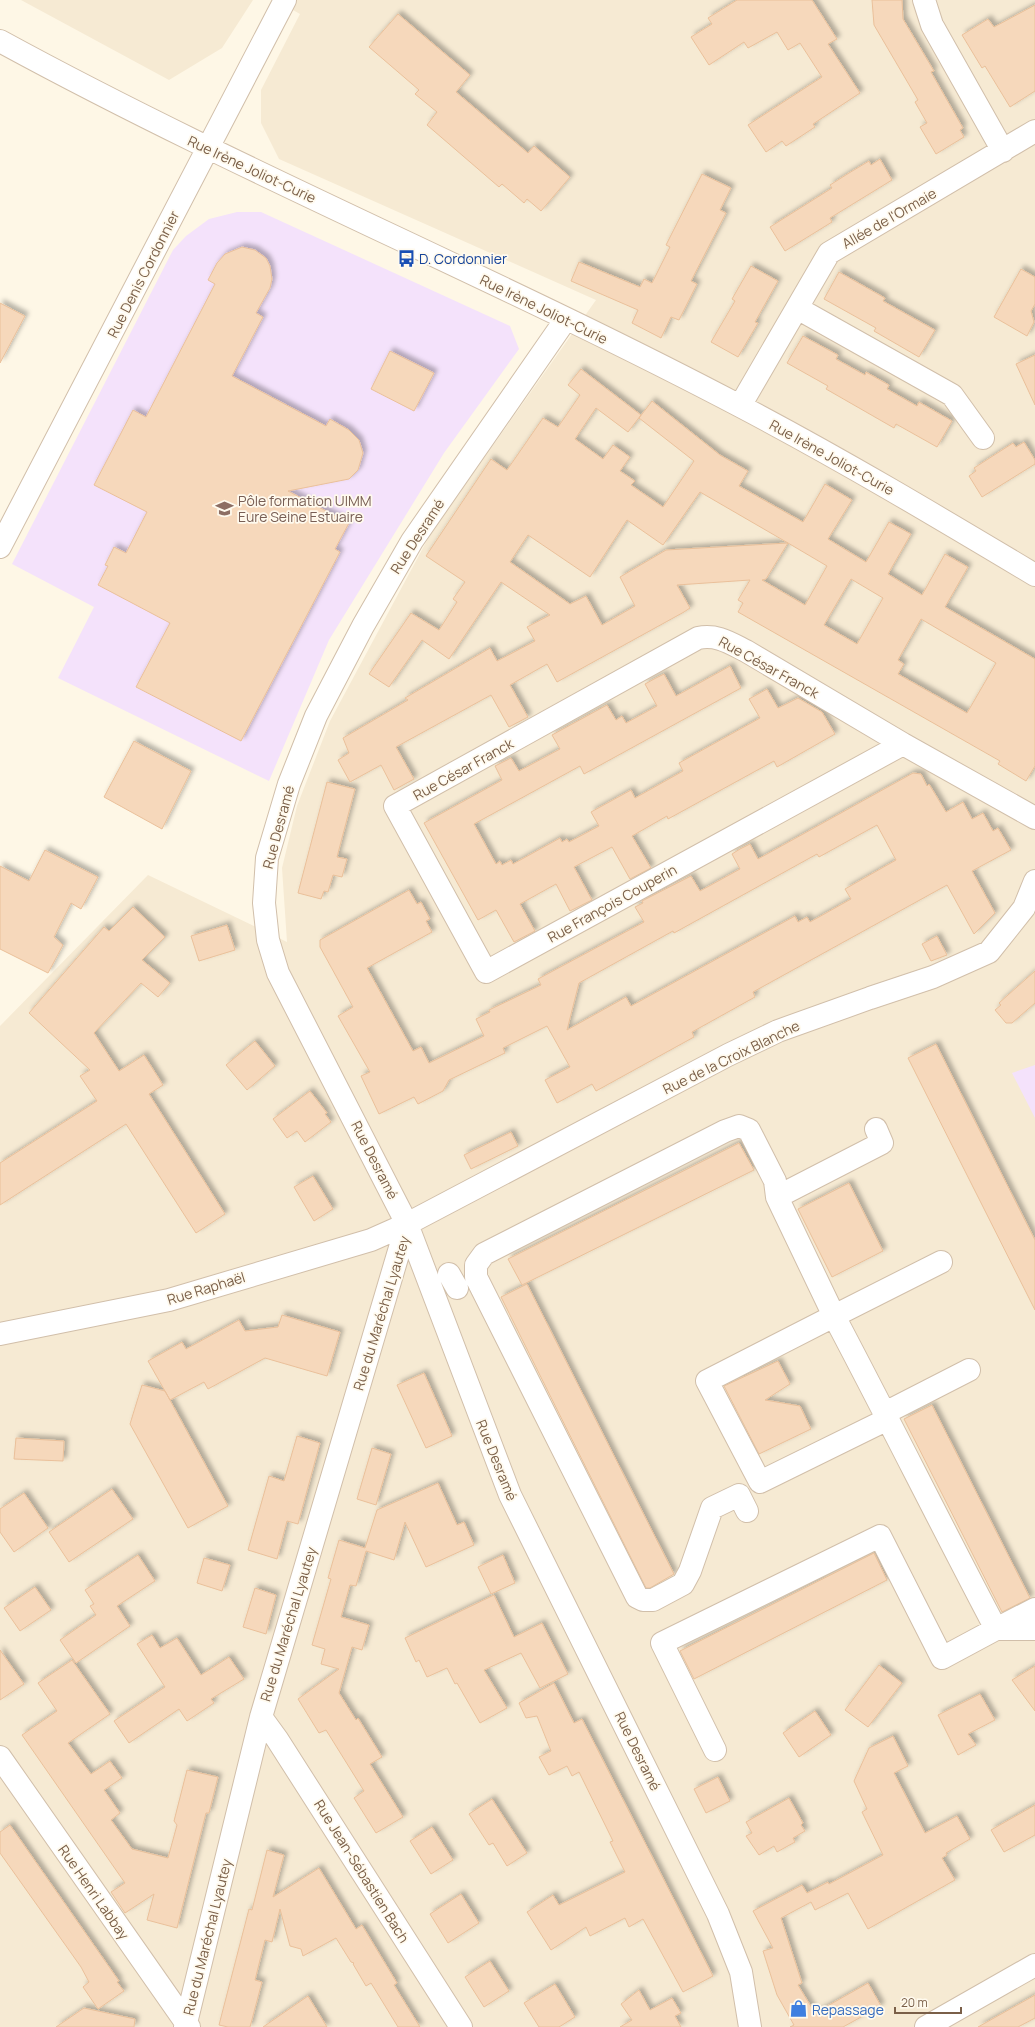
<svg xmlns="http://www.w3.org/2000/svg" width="1035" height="2027" font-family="Manrope,sans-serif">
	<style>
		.residential { fill: #f6ead3 }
		.education { fill: #f4e2fb }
		.building { fill: #f6d8bb; stroke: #eac09a; fill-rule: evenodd; filter: url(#shadow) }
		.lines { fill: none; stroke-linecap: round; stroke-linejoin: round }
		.minor-casing { stroke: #d1bfaa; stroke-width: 24 }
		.minor { stroke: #fff; stroke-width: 22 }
		.labels { text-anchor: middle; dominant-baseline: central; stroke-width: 3.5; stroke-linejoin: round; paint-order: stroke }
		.street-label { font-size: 14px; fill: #7a5f48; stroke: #fffaee }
		.transit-label { font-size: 14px; fill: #164399; stroke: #fffaee; text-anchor: start }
		.education-label { font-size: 14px; fill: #785e54; stroke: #fffaee; text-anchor: start }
		.shop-label { font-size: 14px; fill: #366cbe; stroke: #fffaee; text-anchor: start }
	</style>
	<defs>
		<filter id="shadow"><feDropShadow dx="3.5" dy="-3.5" stdDeviation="2" flood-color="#0004"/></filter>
	</defs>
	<rect width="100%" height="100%" fill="#fef7e6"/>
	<path class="residential" d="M21,0H253L222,48L169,80Z
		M275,0H1035V2027H0V1026L148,875L287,942L282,868L297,806L330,721L431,533L596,300L279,159L261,123V90L300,14Z"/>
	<path class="education" d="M237,212H261L510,326L519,349L444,453L329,640L269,781L58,678L94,607L12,564L173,250L186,236L209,219Z
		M1035,1065V1118L1012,1073Z"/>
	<path class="building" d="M737,0H812L837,39L828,44L860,93L813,124L815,127L786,146L782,141L766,152L748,125L822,77L800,43L788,50L777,32L748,48L744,42L709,65L691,37L712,24L708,18Z
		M872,0H902L903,19L934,71L931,72L963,128L960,130L964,137L936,154L920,127L927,123L915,102L918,100L874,25Z
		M1035,5V91L1010,107L985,66L982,68L962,35L988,19L994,27Z
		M398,14L470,75L456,92L528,153L534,146L570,177L541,211L527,199L524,203L502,184L499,187L427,125L437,112L415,94L419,90L369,47Z
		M880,159L892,180L830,218L832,222L785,251L770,227L832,188L830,185L849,173L869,161L871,165Z
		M702,174L731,188L720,210L726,213L691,281L697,284L679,320L671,317L661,338L632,323L638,310L571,281L579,262L640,287L644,279L652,283L670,247L666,245Z
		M242,247L255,250L266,258L270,266L272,279L270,288L256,313L263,317L232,376L326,426L330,419L349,430L359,440L363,453L358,470L349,479L288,491L349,523L335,549L340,552L241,741L136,687L170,623L98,585L108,566L105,565L114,547L126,553L147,512L94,485L133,410L146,417L215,284L208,280L217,263L225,254Z
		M751,266L778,281L755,322L758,323L738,357L711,342L735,301L732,299Z
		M1021,269L1035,277V304L1031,311L1034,322L1027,336L994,317Z
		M839,272L885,298L883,301L935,330L919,357L874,331L876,328L824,299Z
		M0,303L25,316L0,363Z
		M803,336L838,355L836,359L865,375L866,372L889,385L887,389L917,406L919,402L952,421L937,447L896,424L894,428L826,389L828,386L787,363Z
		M390,351L434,373L414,411L371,389Z
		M1035,355V405L1016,364Z
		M581,369L641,415L628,432L596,408L575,439L603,459L613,445L630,457L620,471L635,481L631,485L663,507L694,461L639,418L652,401L720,455L748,471L739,486L803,522L825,484L852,500L828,539L866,562L889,522L911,534L888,574L922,595L945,554L968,567L945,607L1035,659V766L1026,781L998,764L1000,761L738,612L743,603L738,600L750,580L677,585L690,608L684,612L557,682L547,664L510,685L528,717L509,727L491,695L396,747L414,779L394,790L381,765L350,782L338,760L349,753L343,738L408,700L405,698L490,648L497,661L535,641L527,627L550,615L501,582L449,659L422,640L389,687L369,674L411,613L439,630L457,602L453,599L465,582L426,556L491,459L507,470L543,418L558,427L580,395L568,385ZM700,492L788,543L666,550L620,577L635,606L602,625L586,596L570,604L510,562L528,535L590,577L627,520L663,545ZM788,543L827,566L805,605L762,580L766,579ZM851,579L883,598L857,644L824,625ZM921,619L996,663L967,713L898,674L904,664L898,660Z
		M1024,442L1035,460V464L982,497L969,476L976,471L974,468L1013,443L1016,447Z
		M730,666L741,688L584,774L580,766L474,824L496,864L500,861L502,865L511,860L513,864L560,838L562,842L567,839L569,842L599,826L591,812L631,790L635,798L683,771L679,763L760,718L749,699L767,689L778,708L798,698L822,712L835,734L777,767L774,761L668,819L667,816L632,836L651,868L630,879L612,847L574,867L592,900L570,911L556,884L520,904L535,931L514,942L496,910L478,920L424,823L502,780L495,766L511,758L519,771L560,749L552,735L607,705L616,720L622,716L626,723L657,706L645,684L656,678L664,674L676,696Z
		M134,741L191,771L162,829L104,797Z
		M913,773L921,774L927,786L929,784L946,812L963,802L972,819L983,813L993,831L998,828L1011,850L972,871L995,913L974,934L947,885L753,992L755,997L692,1032L694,1037L596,1091L592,1084L557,1103L545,1080L570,1067L547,1026L503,1048L505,1053L449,1080L443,1091L418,1104L414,1097L379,1114L361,1076L370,1072L338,1016L353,1007L320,947V940L409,890L417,904L421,902L430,919L426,921L432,932L367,968L413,1051L421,1047L429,1063L484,1036L476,1019L490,1012L489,1010L541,985L538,979L644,922L635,907L643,903L642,901L691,876L700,891L740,869L732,854L740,849L750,844L758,859ZM877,825L896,860L845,889L851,899L810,922L807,917L798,922L795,916L631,1006L626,997L567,1030L579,983L673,931L674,933L817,854L819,857Z
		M327,782L355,789L337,857L347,859L342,877L333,875L328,892L324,891L321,899L298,893Z
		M45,850L98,877L81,909L71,903L54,937L63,945L48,973L0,949V866L29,881Z
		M133,907L165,937L142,960L170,983L158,997L141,983L94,1033L119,1071L144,1055L163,1085L149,1094L225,1214L196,1233L126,1124L0,1205V1163L97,1101L80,1076L90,1070L29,1013L104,927L109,931Z
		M227,925L235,950L199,961L191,936Z
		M937,936L947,955L931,961L922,944Z
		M1035,971V1003L1012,1023H1006L995,1010L1001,1005L999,1003Z
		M255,1041L275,1066L247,1090L226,1065Z
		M936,1044L1035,1240V1310L908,1058Z
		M310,1091L327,1113L325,1114L331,1122L305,1142L297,1131L287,1138L273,1119Z
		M511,1132L518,1146L471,1169L464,1155Z
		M739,1143L754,1170L522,1285L508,1259Z
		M313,1176L333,1209L314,1221L294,1187Z
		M849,1183L883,1251L832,1277L798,1209Z
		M527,1284L674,1574L650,1588H646L501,1297Z
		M282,1315L340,1332L327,1376L265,1358L208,1389L204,1382L170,1400L148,1361L182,1342L186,1349L239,1320L245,1331L278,1327Z
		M778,1361L790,1384L765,1400L800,1406L811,1429L759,1454L724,1386Z
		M424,1373L452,1436L426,1448L397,1385Z
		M142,1385L165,1391L228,1506L188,1528L130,1424Z
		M932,1405L1030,1598L1002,1612L904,1419Z
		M297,1436L320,1443L298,1524L287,1521L277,1559L248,1550L269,1476L284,1481Z
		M16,1438L64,1441L63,1461L14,1459Z
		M372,1448L391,1454L376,1505L357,1499Z
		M438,1483L457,1525L464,1522L474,1545L426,1567L405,1522L394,1560L366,1551L356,1586L350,1585L341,1617L369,1625L362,1650L352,1647L339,1693L356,1720L358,1718L382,1757L370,1764L403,1817L376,1833L354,1798L364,1791L326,1730L319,1733L298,1699L339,1669L321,1664L325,1649L312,1645L331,1579L328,1578L339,1540L365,1548L377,1510Z
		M112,1489L133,1519L69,1562L49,1532Z
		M24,1493L48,1528L14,1552L0,1532V1509Z
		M874,1553L887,1580L694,1679L680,1651Z
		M138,1555L155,1581L117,1606L130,1626L76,1663L60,1640L96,1615L90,1606L94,1604L85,1590Z
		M503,1555L515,1583L491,1594L478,1567Z
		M204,1558L230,1565L222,1591L197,1583Z
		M35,1587L51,1610L20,1631L4,1608Z
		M255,1588L276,1595L266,1634L243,1627Z
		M494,1595L514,1637L542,1623L568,1674L540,1688L521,1653L484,1670L507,1708L480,1723L457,1683L455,1684L447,1668L427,1677L419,1660L416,1662L405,1638Z
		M152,1635L160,1648L177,1638L201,1675L229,1657L244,1679L211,1699L214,1703L187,1721L179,1709L129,1743L114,1721L165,1687L137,1644Z
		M0,1650L24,1684L0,1700Z
		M72,1660L110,1714L68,1743L91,1774L110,1761L122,1778L104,1790L120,1813L111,1820L132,1849L168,1858L177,1825L174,1821L187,1770L218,1777L209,1813H206L177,1928L147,1920L154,1894L125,1913L111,1892L125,1883L22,1735L57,1711L38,1683Z
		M879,1665L902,1683L868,1727L845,1710Z
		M1035,1666V1711L1012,1680Z
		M554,1683L574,1723L582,1719L713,1976L683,1992L643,1919L629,1927L625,1918L590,1936L586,1927L551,1950L527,1912L553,1895L559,1905L625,1872L610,1842L613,1841L579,1772L572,1776L567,1766L549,1775L539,1757L551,1751L537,1716L526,1718L519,1703Z
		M980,1694L995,1720L968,1734L976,1745L958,1755L938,1715Z
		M815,1711L831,1735L799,1757L783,1733Z
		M893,1736L908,1766L894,1773L925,1833L957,1816L970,1839L946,1853L947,1855L942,1858L955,1880L868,1929L848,1893L815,1910L811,1902L781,1918L802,1983L798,1985L815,2013L868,1983L881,2006L843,2027H790L794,2025L777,1995L763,1951L773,1948L753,1911L802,1885L807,1893L828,1882L829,1884L883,1855L862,1812L867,1809L854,1781L869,1748Z
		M718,1777L730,1801L706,1813L694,1789Z
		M789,1798L803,1823L801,1825L805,1831L793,1838L795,1842L777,1852L774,1846L759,1855L746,1836L752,1833L746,1822Z
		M492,1799L527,1853L507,1866L493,1843L489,1845L469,1814Z
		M1035,1805V1835L1004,1852L991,1830Z
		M10,1825L119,1981L117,1982L124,1991L98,2009L83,1987L89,1982L81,1967L0,1853V1832Z
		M432,1827L453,1860L431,1874L410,1841Z
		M267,1850L284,1855L273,1897L319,1868L356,1929L362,1925L397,1983L394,1985L420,2027H398L371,1983L366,1986L353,1964L354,1963L351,1962L336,1938L303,1956L301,1949L290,1946L280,1909L272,1942L265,1940L255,1980L262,1982L250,2027H228L219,2025L249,1909L252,1910Z
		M461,1894L479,1923L448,1943L430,1914Z
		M490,1961L509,1991L484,2007L465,1977Z
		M555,1984L575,2017L559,2027H539L524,2003Z
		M639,1990L650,2010L672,1998L681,2013L675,2016L681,2027H620L632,2020L621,2004Z
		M1035,1995V2018L1018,2027H978Z
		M308,1996L327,2027H263Z
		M84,2008L135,2019L134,2027H56Z"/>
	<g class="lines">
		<defs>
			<path id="minor" d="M924,0L932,25L1003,151
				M0,41C242,173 497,278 740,406C841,459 938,517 1035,575
				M797,308L952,395L983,438
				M566,319L412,541L363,626L316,716L289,784L267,858L264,903L268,940L278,973L407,1224L510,1495L718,1914L741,1972L750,2027
				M740,406L829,253L1035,131
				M0,547L285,0
				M903,744L486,972L395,806L698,638C717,634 730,643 746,651L903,744L1035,818
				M777,1197L882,1143L876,1129
				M449,1274L457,1288
				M0,1334L169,1300L371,1240L407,1224L728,1055L778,1031L870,998L933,977L989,952L1024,908L1035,881
				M885,1413L969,1370
				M888,1419L760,1482L707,1381L834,1316C889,1420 941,1525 996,1629L1035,1609
				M747,1511L739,1495L712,1508L690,1571L683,1584L653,1600H643L637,1597L476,1277V1265L484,1254L725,1131L739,1126L749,1130L775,1181L777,1197L834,1316L941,1262
				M261,1717L277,1739L461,2027
				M715,1750L662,1643L880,1536L942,1658L996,1629H1035
				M0,1757L189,2027
				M185,2027L261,1717L407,1224
				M926,2027L1035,1965"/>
		</defs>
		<use href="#minor" class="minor-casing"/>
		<use href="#minor" class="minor"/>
	</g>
	<defs>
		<symbol id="bus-bare" viewBox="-9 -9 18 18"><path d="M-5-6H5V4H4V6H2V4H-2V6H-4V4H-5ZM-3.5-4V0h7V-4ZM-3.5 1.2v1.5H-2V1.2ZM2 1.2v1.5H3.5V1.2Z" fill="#1a4fb4" stroke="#fffaee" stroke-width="2.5" paint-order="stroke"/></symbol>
		<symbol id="school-bare" viewBox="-9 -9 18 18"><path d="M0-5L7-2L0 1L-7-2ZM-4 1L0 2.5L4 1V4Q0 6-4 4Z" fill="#8d6e63" stroke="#fffaee" stroke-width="2.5" paint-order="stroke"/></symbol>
		<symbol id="shop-bare" viewBox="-9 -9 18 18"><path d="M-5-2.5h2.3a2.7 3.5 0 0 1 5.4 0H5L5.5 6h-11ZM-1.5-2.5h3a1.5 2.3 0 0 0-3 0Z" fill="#3f7fe0" stroke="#fffaee" stroke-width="2.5" paint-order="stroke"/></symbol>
	</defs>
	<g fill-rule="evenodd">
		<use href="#bus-bare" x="394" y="246" width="25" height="25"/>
		<use href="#school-bare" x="212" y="496" width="25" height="25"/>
		<use href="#shop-bare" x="786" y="1996" width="25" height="25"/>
	</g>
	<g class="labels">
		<g class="street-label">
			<text transform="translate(252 169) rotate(25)">Rue Irène Joliot-Curie</text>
			<text transform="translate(889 218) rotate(-30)">Allée de l'Ormaie</text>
			<text transform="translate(143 274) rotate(-63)">Rue Denis Cordonnier</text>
			<text transform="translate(544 309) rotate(26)">Rue Irène Joliot-Curie</text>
			<text transform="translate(832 457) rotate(29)">Rue Irène Joliot-Curie</text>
			<text transform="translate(417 536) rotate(-57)">Rue Desramé</text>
			<text transform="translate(769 667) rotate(29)">Rue César Franck</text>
			<text transform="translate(463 769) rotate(-29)">Rue César Franck</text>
			<text transform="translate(278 827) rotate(-75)">Rue Desramé</text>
			<text transform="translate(612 903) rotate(-29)">Rue François Couperin</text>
			<text transform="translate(731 1057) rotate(-26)">Rue de la Croix Blanche</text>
			<text transform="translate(375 1160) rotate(63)">Rue Desramé</text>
			<text transform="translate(206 1288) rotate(-17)">Rue Raphaël</text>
			<text transform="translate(381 1313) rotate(-73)">Rue du Maréchal Lyautey</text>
			<text transform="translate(497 1460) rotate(68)">Rue Desramé</text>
			<text transform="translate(288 1624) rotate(-73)">Rue du Maréchal Lyautey</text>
			<text transform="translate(638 1751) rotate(64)">Rue Desramé</text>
			<text transform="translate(362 1871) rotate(58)">Rue Jean-Sébastien Bach</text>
			<text transform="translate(94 1892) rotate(55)">Rue Henri Labbay</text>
			<text transform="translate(207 1937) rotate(-76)">Rue du Maréchal Lyautey</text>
		</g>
		<g class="transit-label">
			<text x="419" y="258">D. Cordonnier</text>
		</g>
		<g class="education-label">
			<text x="238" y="500">Pôle formation UIMM<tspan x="238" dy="16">Eure Seine Estuaire</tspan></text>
		</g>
		<g class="shop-label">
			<text x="812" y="2009">Repassage</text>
		</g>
	</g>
	<path d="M895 2007v6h66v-6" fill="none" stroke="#7a5f48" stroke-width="2"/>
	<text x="901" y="2007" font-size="12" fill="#7a5f48" stroke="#fffaee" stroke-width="3" paint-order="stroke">20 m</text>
</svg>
